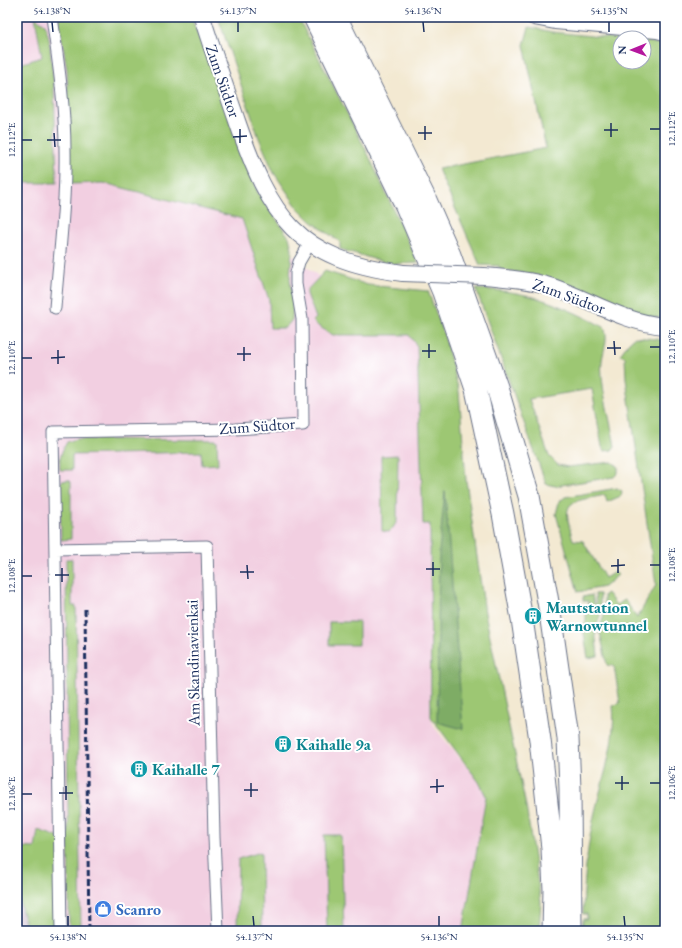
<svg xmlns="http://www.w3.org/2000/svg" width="682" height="948" font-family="'EB Garamond',serif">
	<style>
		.built { fill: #f2cfe1 }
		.industrial { fill: #cfbdcf }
		.green { fill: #9dc773; stroke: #5c7b68 }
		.forest { fill: #7eac65; stroke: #4c6e62 }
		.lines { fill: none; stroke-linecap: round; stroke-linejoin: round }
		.street-casing { stroke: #677087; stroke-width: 13 }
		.secondary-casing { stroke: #677087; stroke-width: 18 }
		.highway-casing { stroke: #677087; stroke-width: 23 }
		.street { stroke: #fff; stroke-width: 11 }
		.secondary { stroke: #fff; stroke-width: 16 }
		.highway { stroke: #fff; stroke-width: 21 }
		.rail { stroke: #1b2f5e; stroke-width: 3; stroke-dasharray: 6 3; stroke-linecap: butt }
		.secondary-bridge-casing { stroke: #677087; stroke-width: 18; stroke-linecap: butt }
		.secondary-bridge { stroke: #fff; stroke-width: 16 }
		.ticks { fill: none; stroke: #1b2f5e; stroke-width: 1.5 }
		.labels { text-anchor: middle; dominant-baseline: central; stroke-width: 4; stroke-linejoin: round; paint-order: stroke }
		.street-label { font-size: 16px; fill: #1b2f5e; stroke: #fff }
		.culture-label { font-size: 16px; font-weight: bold; fill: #0d838f; stroke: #fff; text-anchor: start }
		.shop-label { font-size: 16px; font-weight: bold; fill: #366cbe; stroke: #fff; text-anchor: start }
		.neatline { fill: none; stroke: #1b2f5e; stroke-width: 1.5 }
		.ticks-label { font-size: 10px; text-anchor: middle; fill: #1b2f5e }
	</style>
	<rect width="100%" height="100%" fill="#fff"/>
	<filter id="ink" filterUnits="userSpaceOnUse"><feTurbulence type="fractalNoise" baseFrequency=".025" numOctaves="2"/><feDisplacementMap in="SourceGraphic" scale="8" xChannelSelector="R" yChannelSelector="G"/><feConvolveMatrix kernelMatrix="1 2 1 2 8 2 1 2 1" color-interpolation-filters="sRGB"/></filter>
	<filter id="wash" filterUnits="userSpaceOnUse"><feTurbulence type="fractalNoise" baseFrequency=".012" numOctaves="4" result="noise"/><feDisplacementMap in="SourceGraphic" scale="16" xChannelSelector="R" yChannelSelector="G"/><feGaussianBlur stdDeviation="0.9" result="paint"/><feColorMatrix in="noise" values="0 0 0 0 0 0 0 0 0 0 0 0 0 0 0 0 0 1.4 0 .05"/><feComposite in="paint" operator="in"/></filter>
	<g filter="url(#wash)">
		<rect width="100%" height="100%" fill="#f3e9d2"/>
		<path class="built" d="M17,17H191L257,198L290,253L313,272L327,282L406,301L420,345L432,524L431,719L435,728L480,783L488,796L468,931H17Z"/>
		<path class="industrial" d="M17,891L27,931H17Z"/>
		<path class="green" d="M35,17L45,24L49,38L54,84L57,183H17V65L42,57Z
			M58,17H191L214,73L258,193L289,237L292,249L290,278L293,307L292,320L285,328H270L269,300L242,219L104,183L70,184L67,70Z
			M218,17H298L368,154L418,263L390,264L340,249V242L311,221L298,208L274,173L259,138Z
			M529,27L552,32L620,39V62H644V41L665,45V318C630,317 598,296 566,284C544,275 523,273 500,270L499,266L480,265L438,169L546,148L524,45Z
			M325,271L368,285L428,291L444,335L459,391L466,480L485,613L526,806L541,902L539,931H463L486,796L479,782L431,717L430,524H423L417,346L409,335H333L318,326L313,321L316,318L307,294V290Z
			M476,289C531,291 556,303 604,327C609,338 604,348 602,360C599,382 611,422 615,446L612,450L605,451L602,447L592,389L529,399L549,456L558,465L568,467L612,462L618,466V473L614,477L555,486L546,484Z
			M635,337L665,340V931H582L583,919H587V914H583C584,885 586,855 592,826C599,788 617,744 613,706L620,703L614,666L607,665L600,633H598L604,616V595L607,593L616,605L625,600L637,618L656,585L626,379L625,357L620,355L629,342Z
			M76,439L217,440L218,464L202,465L201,452L72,455V470H60C59,458 61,452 67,442Z
			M398,455L397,521L393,528L388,532L382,531L381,456Z
			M69,480L71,482V539L61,540L60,483L62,481Z
			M617,488L622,491L621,496L607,502L605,495C567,503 561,499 573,540L583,541L605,578L615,572L618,575L604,587L578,592L556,514L559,502L565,497Z
			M66,559H72V606H76L81,931H69Z
			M595,594H600V616L595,630L598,656L588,658L583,628L586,620V613L590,611L588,601H583V597L592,595L594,604H596Z
			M329,622H359V645H329Z
			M38,830L61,838V931H27L17,891V847L35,848Z
			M324,835H341L344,931H327Z
			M261,852L262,931H237L238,859Z"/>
		<path class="forest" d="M445,491L463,729L437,722L439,552Z"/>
	</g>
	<g filter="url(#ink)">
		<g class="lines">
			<defs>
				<path id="street" d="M52,17C58,61 65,105 65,150C66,203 59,256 55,308
					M55,549L207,546L214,837L218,931
					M61,931L53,432L235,429L303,425L302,319L296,284V273L299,262L310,243"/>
				<path id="secondary" d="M202,17C213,52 225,86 237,121C270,217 297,260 403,273
					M534,17L555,21L657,30L665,32
					M484,276C508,278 531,280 553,287C590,300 625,323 665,326"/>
				<path id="highway" d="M314,17L406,206L443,292L476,389L503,514L522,619L540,740L552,848L554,890L553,931
					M336,17L425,198L450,255L497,387L529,496L550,613L568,738L570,789L571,931"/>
			</defs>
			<use href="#street" class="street-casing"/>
			<use href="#secondary" class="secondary-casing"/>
			<use href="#highway" class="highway-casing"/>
			<use href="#street" class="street"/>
			<use href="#secondary" class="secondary"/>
			<use href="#highway" class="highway"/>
			<path class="rail" d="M85,609L89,931"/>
			<defs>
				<path id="secondary-bridge" d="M403,273L484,276"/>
			</defs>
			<use href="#secondary-bridge" class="secondary-bridge-casing"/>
			<use href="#secondary-bridge" class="secondary-bridge"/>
		</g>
	</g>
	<path class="ticks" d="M52,22L53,32M238,22V32M423,22L424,32M609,22V32M611,123V137M425,126V140M240,129V143M650,129H660M604,130H618M54,133L55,147M418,133H432M233,137L247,136M22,140H32M47,140H61M614,341L615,355M429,344V358M244,347V361M650,347H660M607,348H621M58,350V364M422,351H436M237,354H251M22,358H32M51,358L65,357M618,559V573M433,562V576M247,565L248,579M650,565H660M611,566L625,565M62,568V582M426,569H440M240,572H254M55,575H69M22,576H32M622,776V790M437,779V793M251,783V797M615,783H629M650,783H660M66,786V800M430,787L444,786M244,790H258M59,793H73M22,794H32M68,916V926M253,916L254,926M439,916V926M624,916L625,926"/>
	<defs>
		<symbol id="building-disc" viewBox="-11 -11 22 22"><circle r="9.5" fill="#0f9aa8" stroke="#fff"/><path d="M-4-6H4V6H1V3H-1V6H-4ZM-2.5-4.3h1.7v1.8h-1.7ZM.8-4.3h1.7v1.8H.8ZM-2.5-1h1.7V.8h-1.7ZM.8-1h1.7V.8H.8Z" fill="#fff"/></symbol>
		<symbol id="shop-disc" viewBox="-11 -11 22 22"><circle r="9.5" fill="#3f7fe0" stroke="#fff"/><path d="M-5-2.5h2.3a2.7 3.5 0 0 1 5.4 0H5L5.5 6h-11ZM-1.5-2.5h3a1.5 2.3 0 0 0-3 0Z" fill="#fff"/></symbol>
	</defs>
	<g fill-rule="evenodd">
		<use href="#building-disc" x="523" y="606" width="20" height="20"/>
		<use href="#building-disc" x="273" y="734" width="20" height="20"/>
		<use href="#building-disc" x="129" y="759" width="20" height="20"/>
		<use href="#shop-disc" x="93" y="899" width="20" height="20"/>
	</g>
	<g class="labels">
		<g class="street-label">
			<text transform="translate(223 81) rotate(71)">Zum Südtor</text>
			<text transform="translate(569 296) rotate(20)">Zum Südtor</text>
			<text transform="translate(257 426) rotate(-4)">Zum Südtor</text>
			<text transform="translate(193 663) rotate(-91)">Am Skandinavienkai</text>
		</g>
		<g class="culture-label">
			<text x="546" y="607">Mautstation<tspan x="546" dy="18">Warnowtunnel</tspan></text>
			<text x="296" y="744">Kaihalle 9a</text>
			<text x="152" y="769">Kaihalle 7</text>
		</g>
		<g class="shop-label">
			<text x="116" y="909">Scanro</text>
		</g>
	</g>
	<rect width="682" height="948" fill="none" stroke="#fff" stroke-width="44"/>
	<g transform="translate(632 50) rotate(269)"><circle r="19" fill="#ffffff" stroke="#a4acbf"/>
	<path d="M0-3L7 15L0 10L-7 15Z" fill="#b5179e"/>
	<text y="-6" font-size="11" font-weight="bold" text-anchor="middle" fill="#1b2f5e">N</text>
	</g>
	<rect x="22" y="22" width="638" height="904" class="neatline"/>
	<g class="ticks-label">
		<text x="52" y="14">54.138°N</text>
		<text x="238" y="14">54.137°N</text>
		<text x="423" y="14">54.136°N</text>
		<text x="609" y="14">54.135°N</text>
		<text transform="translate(671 129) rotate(-90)" y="4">12.112°E</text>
		<text transform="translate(11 140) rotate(-90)" y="4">12.112°E</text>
		<text transform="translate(671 347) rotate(-90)" y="4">12.110°E</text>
		<text transform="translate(11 358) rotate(-90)" y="4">12.110°E</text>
		<text transform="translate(671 565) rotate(-90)" y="4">12.108°E</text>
		<text transform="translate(11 576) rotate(-90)" y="4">12.108°E</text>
		<text transform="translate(671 783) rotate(-90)" y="4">12.106°E</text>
		<text transform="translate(11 794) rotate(-90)" y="4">12.106°E</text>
		<text x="68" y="940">54.138°N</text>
		<text x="254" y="940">54.137°N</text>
		<text x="439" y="940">54.136°N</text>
		<text x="625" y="940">54.135°N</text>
	</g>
</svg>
